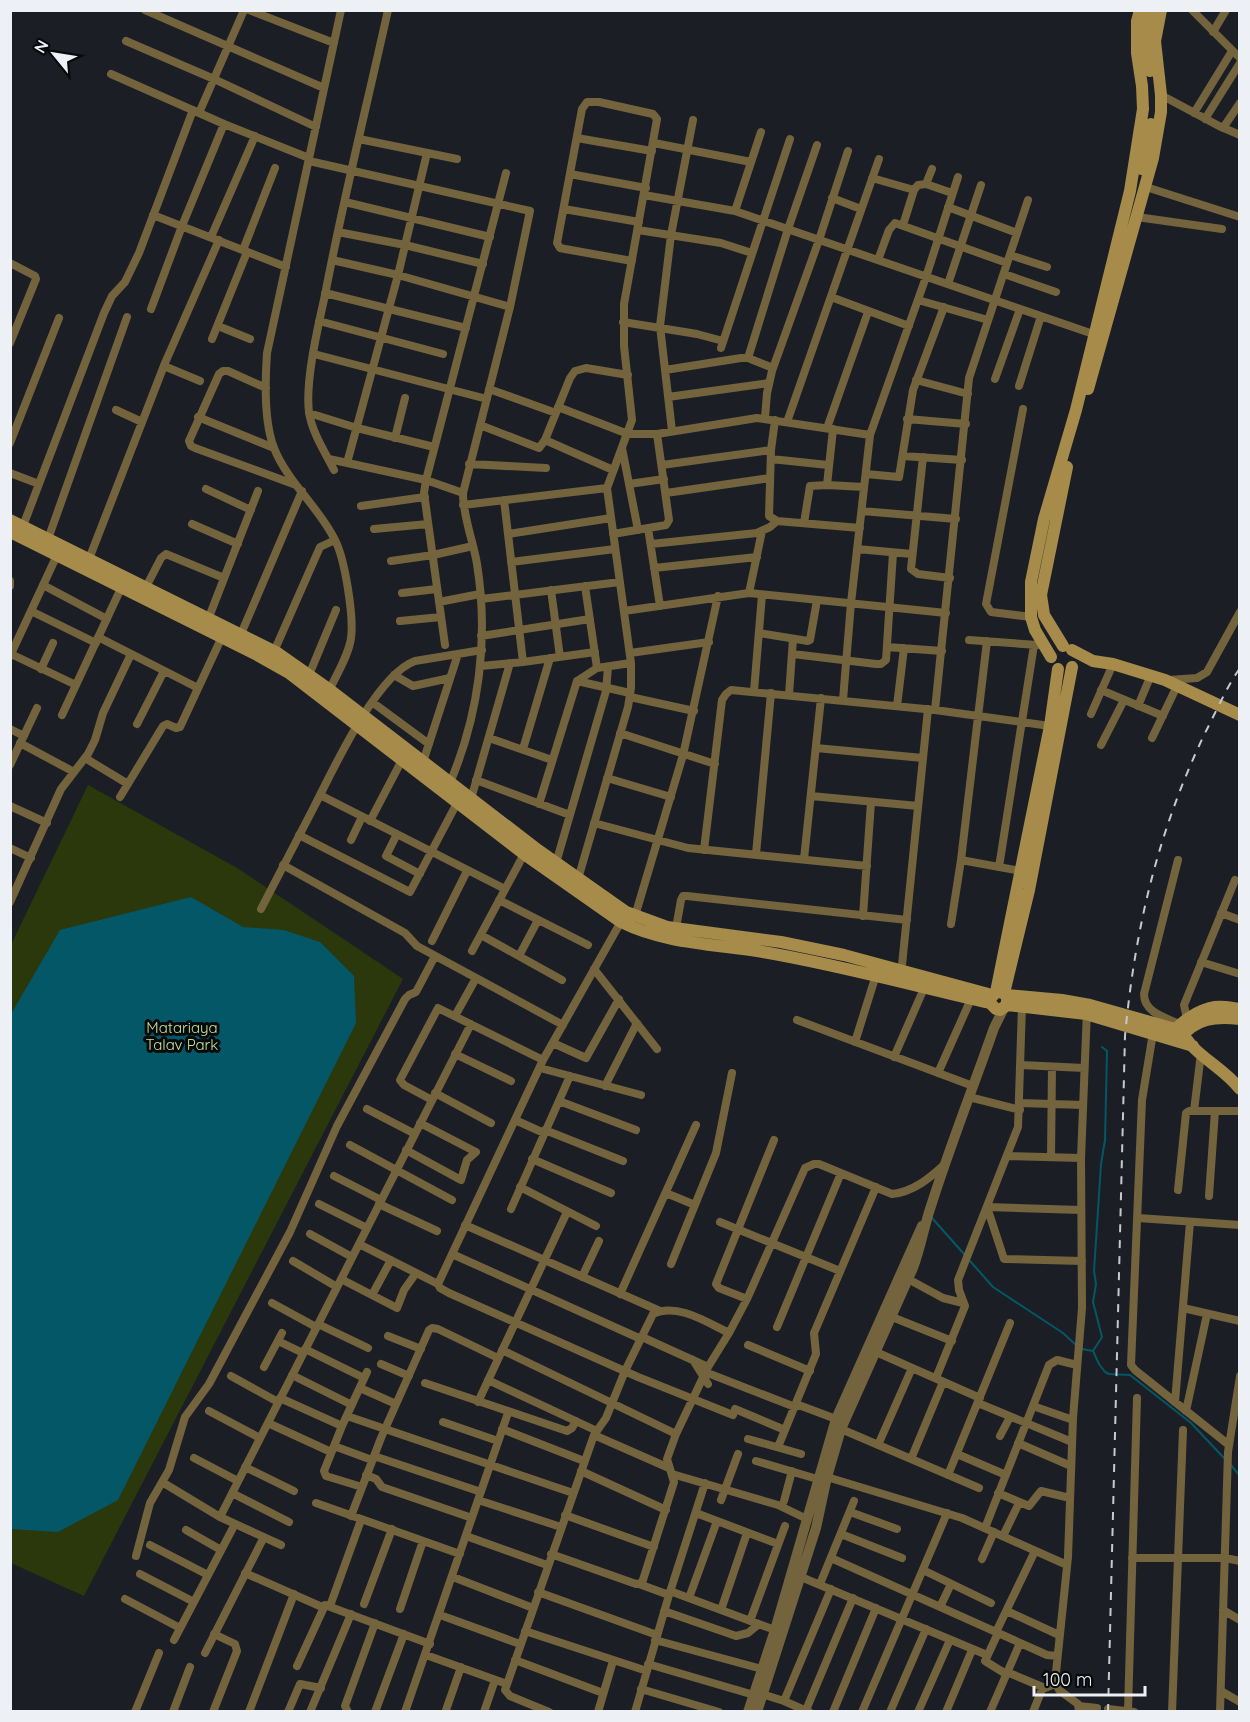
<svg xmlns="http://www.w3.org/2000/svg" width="1250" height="1722" font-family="Quicksand,sans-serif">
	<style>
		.green { fill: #2a380b }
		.water { fill: #045766 }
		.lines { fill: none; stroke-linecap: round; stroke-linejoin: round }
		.stream { stroke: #045766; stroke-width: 2 }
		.minor { stroke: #74643d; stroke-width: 8 }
		.tertiary { stroke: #74643d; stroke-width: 10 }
		.secondary { stroke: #a68b4a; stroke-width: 12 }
		.rail { stroke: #c6c9ce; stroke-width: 2; stroke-dasharray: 8 8; stroke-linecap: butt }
		.labels { text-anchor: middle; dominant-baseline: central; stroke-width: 6; stroke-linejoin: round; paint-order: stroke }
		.park-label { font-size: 15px; fill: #c6e398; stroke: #07090b }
	</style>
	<rect width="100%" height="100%" fill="#1b1f25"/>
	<path class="green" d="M88,785L237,868L403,979L84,1596L11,1563L10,947Z"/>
	<path class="water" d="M191,897L243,927L284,930L320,942L354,976L356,1023L118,1500L58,1532L11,1529V1014L60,930Z"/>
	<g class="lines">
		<path class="stream" d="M1102,1047L1107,1051L1105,1140L1101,1164L1094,1271L1096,1284L1093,1302L1102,1337L1093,1351L1099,1364L1105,1372L1109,1374L1130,1375L1191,1423L1224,1458
			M932,1218L964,1254
			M970,1261L993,1287L1063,1333L1077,1346
			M1082,1349L1093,1351
			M1230,1464L1240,1476"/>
		<path class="minor" d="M145,10L324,88
			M249,10L334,43
			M1192,10L1240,58
			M1213,32L1226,10
			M126,41L214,79L316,127
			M111,74L224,124L309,158
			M1161,95L1219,126L1240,135
			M199,113L244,10
			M1194,113L1232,51
			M1205,119L1240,63
			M1223,128L1240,103
			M577,138L652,151
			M359,139L457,159
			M654,143L751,162
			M309,161L530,211L510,307L463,493C463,517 473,540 477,564C489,639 479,716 449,785
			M570,174L646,188
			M872,178L914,190
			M926,184L932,169
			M1146,187L1240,217
			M644,195L735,211L1099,336
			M832,198L861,209
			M345,202L490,237
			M948,207L1017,233
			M564,209L639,222
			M735,211L761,132
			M153,215L286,267
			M1137,217L1222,229
			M903,225L914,190L918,185L926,184L952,193
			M638,230L721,243L752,253
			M338,232L405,245L483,264
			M211,237L255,136
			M243,250L275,168
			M1010,255L1047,267
			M332,260L398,275L510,307
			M878,260L889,230L895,223L1007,263
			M10,263L35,276L36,279L10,343
			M1004,274L1056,292
			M948,284L981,185
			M325,293L466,328
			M831,297L909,326
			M918,300L988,320
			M151,309L182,226L224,124
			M319,321L443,354
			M623,322L697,334L723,341
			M218,326L250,339
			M212,339L247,252
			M721,348L790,139
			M314,354L487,399
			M748,358L788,229L817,145
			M164,366L200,381
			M665,370L741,358H748L773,368
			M995,379L1020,309
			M916,380L968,394
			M1019,386L1041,316
			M266,388L228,371H223L219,374L189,441L191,446L195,448L296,485
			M489,389L556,413
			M668,397L769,383
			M558,407L628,434H657L757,418L870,435
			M1023,409L986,604L991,612L1031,617
			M116,410L142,422
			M309,413L357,428L434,447
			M198,417L274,448
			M765,418L767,393L772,371L819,240L848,151
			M907,419L966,424
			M775,420L771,450L769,516L777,521L860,528
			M787,422L879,159
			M480,425L539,448L545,440L570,378L575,371L586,368L628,375
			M827,428L868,312
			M672,431L660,326L671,235L693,120
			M395,438L405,398
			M545,440L613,470
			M10,443L59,318
			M622,448L638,530
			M903,456L962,460
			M923,457L911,569L918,574L950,578
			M329,459L426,480L463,493
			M771,459L828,465
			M347,463L398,275L427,153
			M469,464L546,468
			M662,465L771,450
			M334,470C325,452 312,433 309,412C305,381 318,327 325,295C343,200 367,105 388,10
			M10,473L39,484
			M866,474L899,477L913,390L944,307
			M629,484L664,479
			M827,485L833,429
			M206,489L251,510
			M666,493L770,478
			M504,500L523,662
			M463,505L607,488
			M361,506L425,497
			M862,511L956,519
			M804,523L810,486L827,485L864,487
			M192,524L238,544
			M23,526L104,313L112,296L125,282L139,253L193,110
			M648,528L660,606
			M374,529L428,524
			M508,534L611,518
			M613,534L666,525L669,520L657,434
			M48,539L127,317
			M651,544L757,533L770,527L777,521
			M857,549L912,554
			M89,559L165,363L219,240
			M391,561L433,555L473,546
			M511,562L615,549
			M654,568L757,557
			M10,581V586
			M43,585L107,619
			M585,586L597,668
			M146,587L161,558L166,554L224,578
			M551,590L560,657
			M402,593L437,589
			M749,593L762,531
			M481,599L620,582
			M439,602L480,594
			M31,611L96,643
			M624,611L749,593L946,613
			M209,617L258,491
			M400,621L441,617
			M759,633L808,641L810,640L817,600
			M241,634L302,491
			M481,636L590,619
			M98,637L198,688
			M969,640L1037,645
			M445,645L424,493L426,480L506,173
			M887,647L942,651
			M630,653L709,642
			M11,654L76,685
			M793,654L876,664H881L886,660L893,553
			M10,656L58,553
			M272,656L320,547L335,540
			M481,666L523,662L595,652
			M41,669L53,643
			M309,675L336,610
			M394,675L413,686L450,678
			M1169,680L1197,678L1207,672L1240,612
			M577,681L630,693
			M1101,690L1163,716
			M754,691L762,595
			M328,693C335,677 349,655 351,638C354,617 345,559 335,540C319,507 288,483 274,448C264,422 265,381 267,353L341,10
			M789,695L793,639
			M630,697L694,711
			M843,700L851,603L870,435L926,277L958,177
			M372,702L429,744
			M897,706L904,648
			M1138,706L1151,675
			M935,710L969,378L1028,200
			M1091,714L1113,664
			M62,715L123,584
			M137,724L164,671
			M10,729L24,736
			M620,733L715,764
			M489,738L552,760
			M1152,738L1177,686
			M20,743L74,772
			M1101,745L1124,700
			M816,748L923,758
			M523,749L550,658
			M85,758L128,784
			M423,762L458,654
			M10,765L37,708
			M607,778L671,797
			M476,780L570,815
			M320,795L505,889
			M811,796L918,806
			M120,797L163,726L167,724L176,728L180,727L221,639
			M471,799L510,663
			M539,804L577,681L597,668L631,663
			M10,806L47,823
			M370,821L402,760
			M594,823L688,848L867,866
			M397,834L386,856L420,874
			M299,835L410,892L457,803
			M351,840L362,817
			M10,848L31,858
			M704,850L722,700L726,694L731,690L935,710L1050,726
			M756,854L771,693
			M804,859L821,698
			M961,860L1021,871
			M1178,860L1144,994C1144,1014 1168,1018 1184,1026
			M556,863L606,691L608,667
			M283,865L405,933L417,946L563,1025
			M999,867L1034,645
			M578,879L628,707L631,688V663L607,488L632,420L624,346V304L657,119L653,114L599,102H587L582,109L557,243L560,248L565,249L632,261
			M499,900L588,945
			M10,902L61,789L88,754L95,740L103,713L131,654
			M261,909C279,875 296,841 314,807C333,770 376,675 415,661L482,650
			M1221,913L1240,920
			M635,916L683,755L718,596
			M863,916L871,802
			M623,918L543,1060L438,1284L440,1288L449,1293L638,1377L733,1415
			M951,924L961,860L987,641
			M676,928L681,900L683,896H687L907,920
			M481,935L562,980
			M432,941L467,871
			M472,951L524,854
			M519,956L538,920
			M1201,962L1240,974
			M594,969L657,1049
			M901,975L928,709
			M455,1016L476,978
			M1187,1019L1184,1005L1235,880
			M797,1020L973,1086
			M1153,1033L1142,1100L1131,1365L1135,1370L1229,1445
			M855,1042L876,975
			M553,1043L586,1058L619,999
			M455,1054L511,1081
			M894,1057L925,986
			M1021,1065L1084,1068
			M540,1068L641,1095
			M938,1073L971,999
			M605,1086L637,1023
			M435,1093L491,1123
			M969,1097L1020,1110
			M432,1100L404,1085L400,1080L438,1008L543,1060
			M559,1101L636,1130
			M1020,1103L1083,1105
			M367,1109L415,1134
			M1194,1111L1201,1053
			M515,1120L544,1133
			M545,1130L623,1161
			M350,1145L452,1200
			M406,1150L461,1180L467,1160L476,1152L420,1123
			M1007,1156L1081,1158
			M1051,1157L1052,1067
			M532,1159L611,1193
			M334,1176L381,1200
			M520,1187L596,1226
			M1178,1190L1186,1113L1189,1111H1240
			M666,1193L695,1205
			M1209,1196L1215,1111
			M319,1204L367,1228
			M379,1204L437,1231
			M511,1209L570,1076
			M1081,1210L987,1207L1004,1259L1082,1261
			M1138,1218L1240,1225
			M720,1222L840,1271
			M465,1225L660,1311
			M310,1234L352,1257
			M359,1244L438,1284
			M452,1254L641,1339
			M293,1261L337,1287
			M671,1264L716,1153L732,1073
			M582,1277L599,1241
			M341,1279L397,1308L404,1290L416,1273
			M908,1279L943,1298L963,1303
			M620,1294L696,1125
			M372,1295L391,1260
			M747,1299L719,1288L716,1284L774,1140
			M272,1303L316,1327
			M1183,1308L1240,1321
			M892,1317L952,1341
			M318,1324L368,1348
			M777,1327L841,1173
			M388,1336L421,1349
			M642,1337L708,1367
			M278,1341L303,1353
			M748,1345L810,1371
			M305,1349L364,1378
			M502,1350L676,1434
			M876,1352L980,1398
			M693,1360L708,1384
			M381,1364L409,1376
			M264,1367L282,1333
			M705,1372L795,1407
			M292,1375L352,1405
			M231,1376L278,1402
			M936,1378L965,1306L959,1290L958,1280L1018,1127L1022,1006
			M488,1380L597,1431
			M425,1383L567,1431L572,1428L576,1421
			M360,1388L396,1404
			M280,1398L342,1426
			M478,1402L567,1212
			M1175,1402L1190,1222
			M978,1403L1072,1442
			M796,1404L836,1419
			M1033,1406L1073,1420
			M735,1409L785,1430
			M209,1411L260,1438
			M1186,1411L1207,1314
			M347,1416L573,1493
			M443,1422L498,1441
			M268,1423L331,1452
			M502,1429L584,1461
			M841,1429L979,1488
			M594,1435L669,1468
			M1000,1436L1010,1417
			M748,1439L801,1454
			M1018,1443L1071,1466
			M878,1445L912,1368
			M334,1446L372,1460
			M778,1447L816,1354L814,1333L876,1187
			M957,1454L1006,1475
			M374,1456L481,1492
			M194,1458L238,1481
			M911,1459L943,1382
			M756,1461L824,1481
			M245,1467L294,1491
			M581,1471L666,1510
			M672,1474L778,1505L807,1519
			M366,1475L376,1479L382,1487L472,1518
			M948,1475L1010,1323
			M827,1477L962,1518L1067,1565
			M162,1482L220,1517L281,1545
			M362,1487L326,1476L324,1471L342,1426L367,1372
			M232,1493L289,1522
			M998,1493L1029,1506L1041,1491L1070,1498
			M478,1500L561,1527
			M721,1500L738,1454
			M784,1501L792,1471
			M316,1503L460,1554
			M850,1512L897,1529
			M696,1513L778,1544
			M565,1515L654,1547
			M351,1516L381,1438L429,1330L432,1328L438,1329L498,1358
			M220,1517L471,1024
			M985,1528L1049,1365L1057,1360L1077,1365
			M186,1530L221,1550
			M841,1534L902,1558
			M466,1536L547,1565
			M1003,1536L1019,1503
			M150,1545L208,1575
			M551,1554L636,1584L642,1583L674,1482L667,1459L676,1434L708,1367L729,1333L747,1299L805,1168L814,1164H819L892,1194C913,1192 930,1178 945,1164
			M136,1556L150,1503L169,1470L185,1417L209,1384L290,1232L337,1126L405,999L409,995L416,992L435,956
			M831,1558L1047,1655L1057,1656
			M1132,1558H1225L1240,1561
			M982,1559L994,1532
			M923,1570L991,1603
			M245,1573L322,1607
			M140,1574L194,1602
			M453,1577L533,1608
			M801,1577L987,1655
			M639,1584L669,1595
			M820,1584L854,1501
			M670,1591L775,1630
			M538,1592L657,1635
			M689,1598L717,1521
			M125,1599L180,1628
			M364,1604L392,1529
			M330,1606L361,1520
			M940,1607L951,1584
			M400,1609L423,1541
			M721,1610L747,1533
			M1223,1610L1240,1620
			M664,1611L736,1636L748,1633L759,1624
			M1007,1611L1059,1635
			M440,1615L520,1644
			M750,1621L785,1526
			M525,1631L647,1671
			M996,1632L1035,1551
			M998,1633L985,1661L1006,1674
			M174,1640L235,1524
			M655,1640L762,1669
			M205,1653L264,1537
			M426,1655L507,1684
			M515,1660L603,1693
			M648,1664L754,1695L757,1697
			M297,1666L325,1605L430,1644
			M1007,1672L1045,1688L1055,1684
			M641,1689L719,1712
			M1221,1691L1240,1702
			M762,1694L784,1701L809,1712
			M784,1701L831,1589
			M1079,1706L1097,1708
			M1108,1709L1134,1712
			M446,1710L461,1667
			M806,1710L853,1598
			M1128,1711L1137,1398
			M135,1712L159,1653
			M173,1712L190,1667
			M213,1712L237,1651L235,1644L214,1634
			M249,1712L294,1594
			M288,1712L300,1684L321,1688
			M310,1712L351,1614
			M348,1712L345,1706L375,1623
			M375,1712L404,1634
			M405,1712L508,1413
			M484,1712L495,1680
			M549,1712L510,1696L505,1690L594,1435L606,1418L625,1371L653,1314C677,1302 708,1323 729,1333
			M598,1712L613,1661
			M635,1712L669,1595L705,1483
			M833,1712L876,1608
			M862,1712L947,1513
			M890,1712L926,1629
			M918,1712L950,1640
			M946,1712L972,1650
			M990,1712L1020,1643
			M1033,1712L1043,1687
			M1079,1712L1078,1704L1059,1690L1055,1682L1068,1557L1073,1418L1082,1308L1081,1158L1087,1010
			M1172,1712L1183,1430
			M1220,1712L1228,1452L1240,1376"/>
		<path class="tertiary" d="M748,1712L775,1630L836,1419L922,1226
			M757,1712L816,1528L827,1477L841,1429L913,1268C921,1247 924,1226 931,1206C950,1146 973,1088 994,1028L1004,1008"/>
		<path class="secondary" d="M1150,71L1146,38L1150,10
			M1141,169L1151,124
			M1088,389L1153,158L1161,112V95L1155,41L1161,10
			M10,520L276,652L330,690L538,850L626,912L667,927L781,942L844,955L992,995
			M10,532L257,655L289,673L524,854L621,922C665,944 714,944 763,952C840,965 915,986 990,1003L996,1009L1000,1010L1007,1005V995L1000,992H996L990,999V1003
			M1063,646L1044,615L1041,595L1067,467
			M1072,650L1093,661L1113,664L1165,680L1240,715
			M1051,657L1035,630L1031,617V582L1044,519L1076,410L1130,191L1143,109L1142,86L1137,53V21L1140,10
			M996,992L1050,726L1058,669
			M1004,993L1029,890L1072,667
			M1007,995L1062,1000L1090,1005L1175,1029C1184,1034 1186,1039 1192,1046C1207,1062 1225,1070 1240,1089
			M1007,1005L1086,1014L1193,1046
			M1171,1034C1182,1021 1198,1010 1215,1007C1223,1006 1232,1008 1240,1009
			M1179,1039C1196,1018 1215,1016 1240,1019"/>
		<path class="rail" d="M1108,1712L1125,1036C1135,928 1158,831 1205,733C1216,712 1226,688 1240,668"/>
	</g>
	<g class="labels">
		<g class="park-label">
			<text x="182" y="1027">Matariaya<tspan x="182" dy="17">Talav Park</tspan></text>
		</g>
	</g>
	<rect width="1250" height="1722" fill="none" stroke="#edf0f4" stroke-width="24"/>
	<g transform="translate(54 54) rotate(300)" stroke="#07090b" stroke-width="4.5" paint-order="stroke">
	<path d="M0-4.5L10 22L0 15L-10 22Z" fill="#edf0f4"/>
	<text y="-9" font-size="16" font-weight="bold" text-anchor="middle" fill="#edf0f4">N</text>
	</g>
	<path d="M1034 1686v9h111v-9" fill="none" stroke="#edf0f4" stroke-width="3"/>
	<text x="1043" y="1686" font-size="18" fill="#edf0f4" stroke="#07090b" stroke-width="4.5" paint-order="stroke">100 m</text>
</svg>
